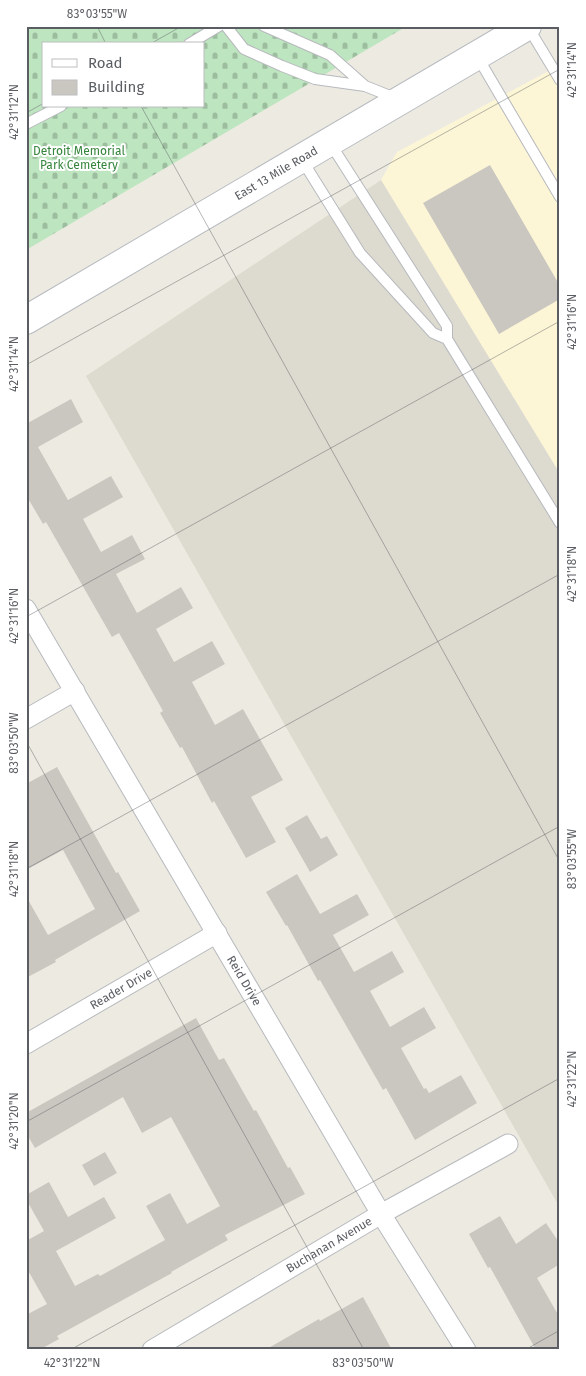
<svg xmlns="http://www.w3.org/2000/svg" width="586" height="1376" font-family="'Fira Sans',sans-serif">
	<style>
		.commercial { fill: #fdf6d6 }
		.education { fill: #dddacf }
		.cemetery { fill: url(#cemetery-stones); fill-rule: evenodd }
		.building { fill: #cac7c1 }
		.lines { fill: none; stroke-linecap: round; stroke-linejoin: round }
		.lane-casing { stroke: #b7b9be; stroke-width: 12 }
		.street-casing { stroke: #b7b9be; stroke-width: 21 }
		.secondary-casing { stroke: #b7bac0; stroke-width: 30 }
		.lane { stroke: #fff; stroke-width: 10 }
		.street { stroke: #fff; stroke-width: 19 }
		.secondary { stroke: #fff; stroke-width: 28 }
		.ticks { fill: none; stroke: #5a5d62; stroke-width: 1; stroke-opacity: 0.45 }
		.labels { text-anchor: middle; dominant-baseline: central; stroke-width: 4; stroke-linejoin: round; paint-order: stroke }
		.park-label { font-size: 12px; fill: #36853d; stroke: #fff }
		.street-label { font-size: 12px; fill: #5a5d62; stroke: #fff }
		.neatline { fill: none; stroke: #5a5d62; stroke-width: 2 }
		.ticks-label { font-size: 12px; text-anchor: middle; fill: #5a5d62 }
	</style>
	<defs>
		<pattern id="cemetery-stones" width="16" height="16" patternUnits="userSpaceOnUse" patternTransform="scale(1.25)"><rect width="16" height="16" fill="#bde5bf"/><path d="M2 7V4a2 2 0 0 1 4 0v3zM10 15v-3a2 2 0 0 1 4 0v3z" fill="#9dbd9f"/></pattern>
	</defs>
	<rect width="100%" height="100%" fill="#edebe1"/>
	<path class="commercial" d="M560,65V474L381,180L397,152Z"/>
	<path class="education" d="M381,180L560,474V1208L86,376Z"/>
	<path class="cemetery" d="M26,26H407L26,250ZM44,44H204V106H44Z"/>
	<path class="building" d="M490,165L560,286V299L499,334L423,203Z
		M71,399L83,422L38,447L68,500L111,476L123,497L83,519L101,552L132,535L145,559L116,574L137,613L181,587L193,608L156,629L174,662L212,641L225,664L192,682L215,725L243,709L283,780L251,797L276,842L246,858L214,801L212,803L182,747L180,748L160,713L163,711L119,633L112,637L46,522L43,524L26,495V424Z
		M57,767L116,873L118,872L140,911L55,960L56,962L26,978V896L48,935L95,909L63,850L26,870V784Z
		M307,815L321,839L327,836L338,855L310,872L285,828Z
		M297,874L320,914L357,894L369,915L333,935L354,972L392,951L404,972L370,991L390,1027L424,1007L436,1028L401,1048L424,1089L426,1088L429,1093L461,1075L477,1103L415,1140L386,1088L383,1090L320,980L318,981L287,925L286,926L266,892Z
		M196,1018L219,1060L224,1058L254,1111L256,1110L288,1168L290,1167L305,1194L225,1235L228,1240L171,1272L172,1273L57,1336L59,1339L39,1350H26V1315L47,1304L26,1267V1241L44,1231L26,1199V1195L49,1182L68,1217L104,1197L116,1218L56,1251L75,1286L98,1274L100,1276L165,1240L146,1206L170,1193L187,1224L220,1206L171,1117L142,1133L123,1097L35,1148L26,1133V1113Z
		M105,1152L117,1173L94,1186L82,1165Z
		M500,1216L516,1244L546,1223L560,1244V1264L537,1278L560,1318V1350H536L490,1267L488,1268L469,1234Z
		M363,1297L392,1350H265L319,1319L320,1321Z"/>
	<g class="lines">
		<defs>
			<path id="lane" d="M226,26L244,49L282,66L315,79L365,86L395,98
				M264,26L330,55L364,85
				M528,27L560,80
				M189,44L219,26
				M477,56L560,197
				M26,124L61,106
				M330,143L447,326V339L560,523
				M302,160L360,253L433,333L447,339"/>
			<g id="street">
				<path id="s1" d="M26,609L381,1214L466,1350"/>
				<path d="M26,719L75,691"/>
				<path id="s2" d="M26,1044L217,933"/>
				<path id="s3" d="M152,1350L381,1214L508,1144"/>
			</g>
			<g id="secondary">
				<path id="s4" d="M26,320L527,26"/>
			</g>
		</defs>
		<use href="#lane" class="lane-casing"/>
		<use href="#street" class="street-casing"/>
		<use href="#secondary" class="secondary-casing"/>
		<use href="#lane" class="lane"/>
		<use href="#street" class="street"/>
		<use href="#secondary" class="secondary"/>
	</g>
	<path class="ticks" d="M97,26L106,44M150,44L182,26M141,106L560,862M26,113L44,103M26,365L560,69M26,617L560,321M26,741L364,1350M26,869L560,574M26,1122L560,826M70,1350L560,1078M525,1350L560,1330"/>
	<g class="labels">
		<g class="park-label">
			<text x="79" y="151">Detroit Memorial<tspan x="79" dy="14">Park Cemetery</tspan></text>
		</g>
		<g class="street-label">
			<text stroke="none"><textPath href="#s4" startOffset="290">East 13 Mile Road</textPath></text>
			<text stroke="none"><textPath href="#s1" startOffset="431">Reid Drive</textPath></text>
			<text stroke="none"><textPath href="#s2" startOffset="110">Reader Drive</textPath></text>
			<text stroke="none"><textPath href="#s3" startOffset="206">Buchanan Avenue</textPath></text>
		</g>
	</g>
	<rect width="586" height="1376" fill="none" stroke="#ffffff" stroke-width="55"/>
	<rect x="42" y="42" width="162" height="65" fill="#ffffff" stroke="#bdbec0"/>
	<rect x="52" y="59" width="25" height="8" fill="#ffffff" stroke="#bdbec0"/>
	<text x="88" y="68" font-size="15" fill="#5a5d62">Road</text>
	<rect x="52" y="80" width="25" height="15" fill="#cac7c1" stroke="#bdbec0"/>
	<text x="88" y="92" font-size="15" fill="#5a5d62">Building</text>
	<rect x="28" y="28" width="530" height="1320" class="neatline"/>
	<g class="ticks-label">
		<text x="97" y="18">83°03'55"W</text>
		<text transform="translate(572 70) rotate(-90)" y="4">42°31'14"N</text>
		<text transform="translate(14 112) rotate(-90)" y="4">42°31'12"N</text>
		<text transform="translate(572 322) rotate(-90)" y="4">42°31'16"N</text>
		<text transform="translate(14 364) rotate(-90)" y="4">42°31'14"N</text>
		<text transform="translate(572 574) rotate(-90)" y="4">42°31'18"N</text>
		<text transform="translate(14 616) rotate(-90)" y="4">42°31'16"N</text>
		<text transform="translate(14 743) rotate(-90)" y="4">83°03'50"W</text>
		<text transform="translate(572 859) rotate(-90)" y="4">83°03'55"W</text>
		<text transform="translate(14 869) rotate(-90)" y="4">42°31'18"N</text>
		<text transform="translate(572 1079) rotate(-90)" y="4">42°31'22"N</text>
		<text transform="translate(14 1121) rotate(-90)" y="4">42°31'20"N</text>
		<text x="72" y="1367">42°31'22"N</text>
		<text x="363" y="1367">83°03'50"W</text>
	</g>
</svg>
